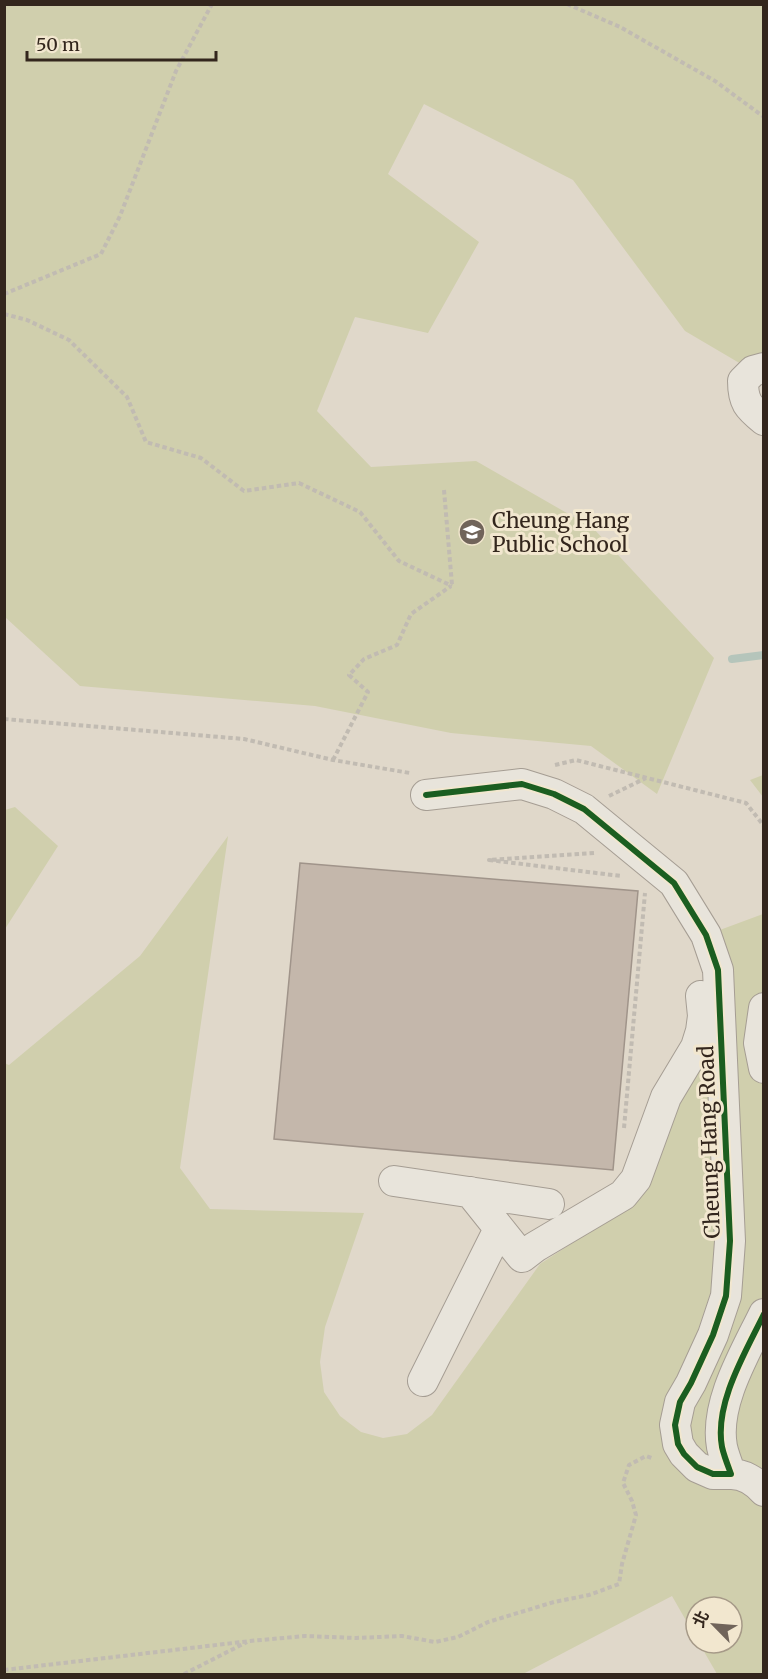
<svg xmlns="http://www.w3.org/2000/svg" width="768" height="1679" font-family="Merriweather,'Noto Sans TC',serif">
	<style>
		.green { fill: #d0cfad }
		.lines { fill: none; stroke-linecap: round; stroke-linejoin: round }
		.stream { stroke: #b5c5bb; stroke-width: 8 }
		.building { fill: #c4b7ab; stroke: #a0948a; stroke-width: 1.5 }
		.minor-casing { stroke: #a59d93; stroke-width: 32 }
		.path { stroke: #c1bbb2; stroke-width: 4; stroke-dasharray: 4.5 3; stroke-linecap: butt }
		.minor { stroke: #e8e4db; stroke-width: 30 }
		.cycleway-casing { stroke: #f2e7cf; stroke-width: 10 }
		.cycleway { stroke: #1b5e20; stroke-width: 6 }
		.labels { text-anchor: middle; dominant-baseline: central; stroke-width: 6; stroke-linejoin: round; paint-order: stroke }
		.poi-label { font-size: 21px; fill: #33261d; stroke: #f2e7cf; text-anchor: start }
		.street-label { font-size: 21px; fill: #33261d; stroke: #f2e7cf }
	</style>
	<rect width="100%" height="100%" fill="#e0d8ca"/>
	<path class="green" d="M4,5H763V368L753,371L685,331L573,180L424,104L388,174L479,242L428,333L355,317L317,411L371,467L476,461L593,528L714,658L657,794L591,746L451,733L315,706L80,686L5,617Z
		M763,775H764L763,797L750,780Z
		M15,807L58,846L5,929V810Z
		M228,836L180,1168L210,1209L364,1213L325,1327L320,1362L324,1392L340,1416L361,1432L383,1438L407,1434L432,1415L540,1264L623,1210L675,1104L707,1053L709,934L763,914V1674H717L699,1643H732V1607H696V1638L672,1596L523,1674H5L4,1063L9,1065L140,956Z"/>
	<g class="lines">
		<path class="stream" d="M732,659L764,655"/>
	</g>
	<path class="building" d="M300,863L638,891L613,1170L274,1139Z"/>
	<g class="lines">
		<defs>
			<path id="minor" d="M764,368L753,371L743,381C743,402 748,407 764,420
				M426,795L522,784L554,794L584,809L674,883L706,935L718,970L730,1241L726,1296L713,1335L691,1383L680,1402L675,1425L678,1444L684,1454L697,1467L713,1474H731C728,1466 724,1456 722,1447C714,1404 745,1353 764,1314
				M764,1008L759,1043L764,1068
				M394,1181L549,1204
				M470,1192L522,1257L535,1247L623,1195L636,1179L666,1097L696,1047L701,1031L703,1016L701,996
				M423,1381L499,1229
				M731,1474C743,1474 755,1481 764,1491"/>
		</defs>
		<use href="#minor" class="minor-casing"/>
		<path class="path" d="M567,4L620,27L715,81L764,117
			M4,294L101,254L120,216L176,71L212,4
			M4,314L27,320L69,340L127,397L146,442L201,458L244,491L299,483L360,512L399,561L452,586
			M444,490L452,585
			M4,719L244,739L333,760L410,773
			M333,760L368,692L349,675L364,659L397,645L411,614L451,586
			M555,765L576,760L746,803L764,826
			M609,796L646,778
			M594,853L489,860L621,876
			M624,1128L645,893
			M4,1670L250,1641L305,1636L356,1638L402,1636L435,1642L458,1637L488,1622L554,1602L589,1595L619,1584L622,1564L636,1515L632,1501L623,1483L629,1465L646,1456L654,1459
			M184,1674L247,1642"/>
		<use href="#minor" class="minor"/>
		<defs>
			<path id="cycleway" d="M426,795L522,784L554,794L584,809L674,883L706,935L718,970L730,1241L726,1296L713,1335L691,1383L680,1402L675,1425L678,1444L684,1454L697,1467L713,1474H731C728,1466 724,1456 722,1447C714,1404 745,1353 764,1314"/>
		</defs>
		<use href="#cycleway" class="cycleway-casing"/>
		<use href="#cycleway" class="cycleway"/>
	</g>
	<defs>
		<symbol id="school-disc" viewBox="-11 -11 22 22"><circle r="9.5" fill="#70645a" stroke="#f2e7cf"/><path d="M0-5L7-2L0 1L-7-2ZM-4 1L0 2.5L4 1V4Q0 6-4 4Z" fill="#fff"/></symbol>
	</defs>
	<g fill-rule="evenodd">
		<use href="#school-disc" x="457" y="517" width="30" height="30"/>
	</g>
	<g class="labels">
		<g class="poi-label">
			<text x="492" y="520">Cheung Hang<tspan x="492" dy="24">Public School</tspan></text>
		</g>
		<g class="street-label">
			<text transform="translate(709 1142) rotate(-92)">Cheung Hang Road</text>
		</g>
	</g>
	<rect width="768" height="1679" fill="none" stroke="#33261d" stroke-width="12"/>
	<g transform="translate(714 1625) rotate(295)"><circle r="28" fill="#f2e7cf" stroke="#a69a88" stroke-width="1.5"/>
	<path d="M0-4.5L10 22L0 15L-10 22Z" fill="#70645a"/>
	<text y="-9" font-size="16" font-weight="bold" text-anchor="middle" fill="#33261d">北</text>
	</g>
	<path d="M27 51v9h189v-9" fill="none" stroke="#33261d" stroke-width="3"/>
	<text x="36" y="51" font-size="18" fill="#33261d" stroke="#f2e7cf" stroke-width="4.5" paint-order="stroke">50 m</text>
</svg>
